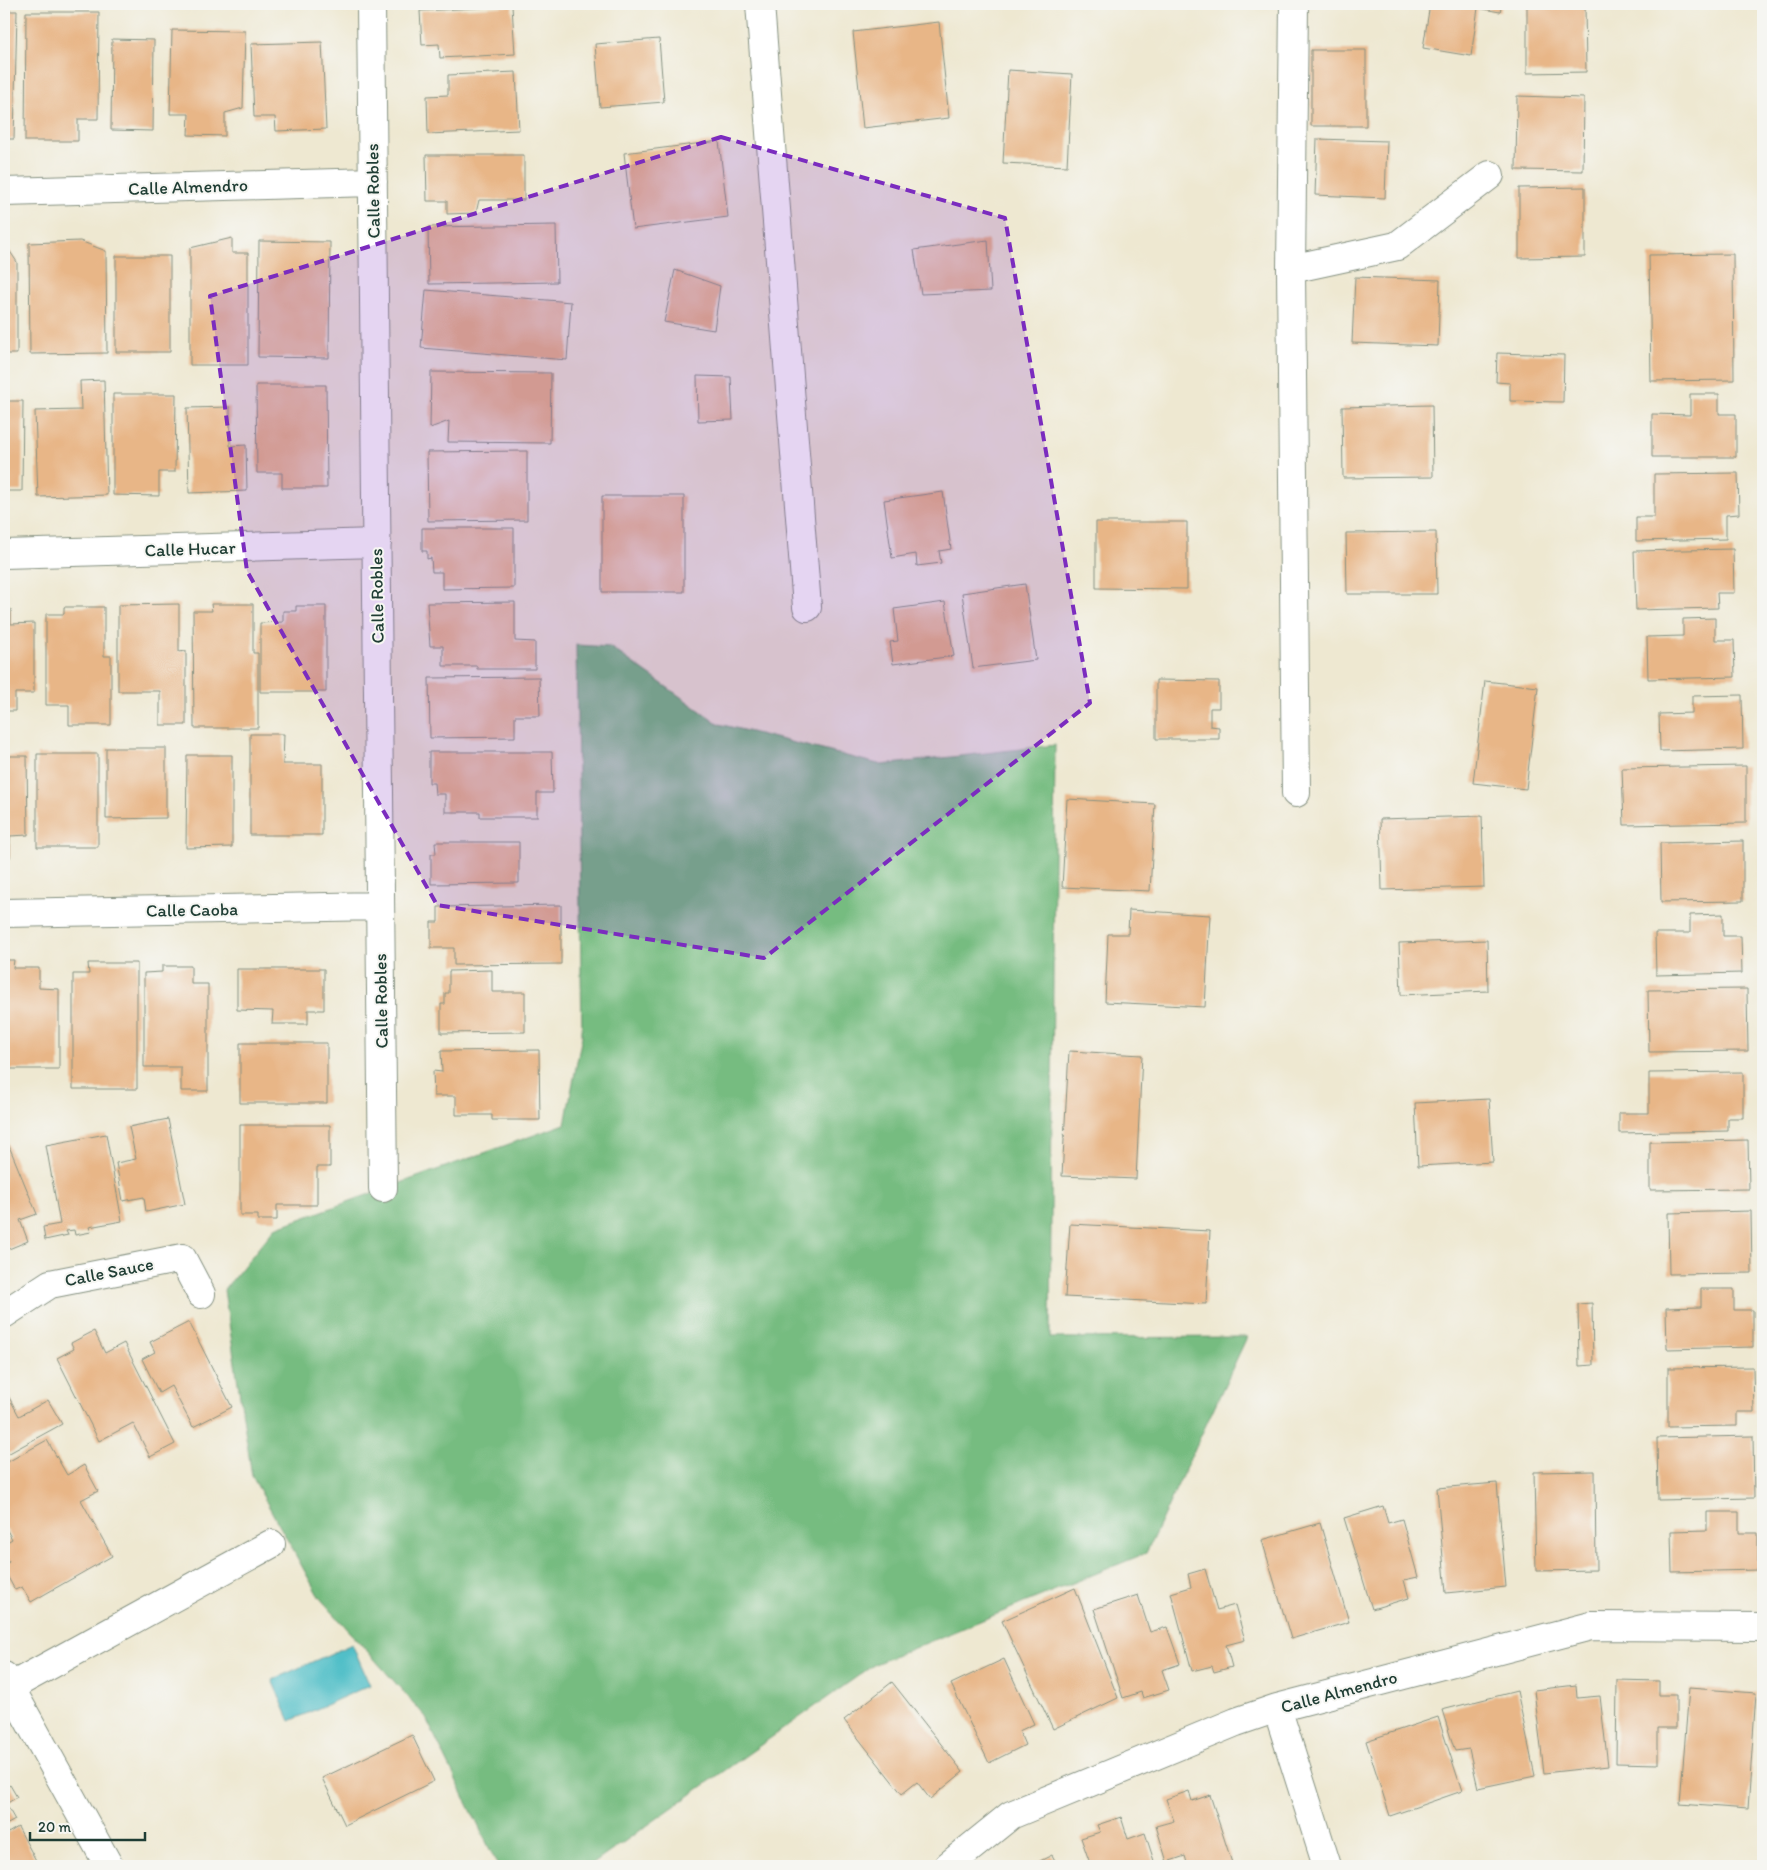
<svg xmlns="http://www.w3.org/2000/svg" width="1767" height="1870" font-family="Itim,sans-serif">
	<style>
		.forest { fill: #76bc80; stroke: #4a7c5a }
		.water { fill: #51bfc8; stroke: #387e7e }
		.building { fill: #e8b687 }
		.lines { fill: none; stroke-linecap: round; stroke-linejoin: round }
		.minor-casing { stroke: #869282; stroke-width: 30 }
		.minor { stroke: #fff; stroke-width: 28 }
		.marked { fill: #7b2cbf; fill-opacity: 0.2; stroke: #7b2cbf; stroke-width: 4; stroke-dasharray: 10 6; stroke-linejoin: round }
		.labels { text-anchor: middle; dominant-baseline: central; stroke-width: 4; stroke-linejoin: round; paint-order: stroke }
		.street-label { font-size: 18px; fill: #1f3d34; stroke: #f6f6f2 }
	</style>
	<rect width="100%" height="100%" fill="#f6f6f2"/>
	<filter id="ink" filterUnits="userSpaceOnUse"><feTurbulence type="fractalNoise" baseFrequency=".02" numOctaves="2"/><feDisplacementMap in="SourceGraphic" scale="10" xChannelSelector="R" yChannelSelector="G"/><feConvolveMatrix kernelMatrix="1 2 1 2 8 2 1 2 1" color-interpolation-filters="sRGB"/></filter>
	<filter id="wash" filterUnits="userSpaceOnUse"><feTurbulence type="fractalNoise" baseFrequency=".0096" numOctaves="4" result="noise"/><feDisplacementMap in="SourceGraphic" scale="20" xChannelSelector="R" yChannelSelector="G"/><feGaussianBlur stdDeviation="1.12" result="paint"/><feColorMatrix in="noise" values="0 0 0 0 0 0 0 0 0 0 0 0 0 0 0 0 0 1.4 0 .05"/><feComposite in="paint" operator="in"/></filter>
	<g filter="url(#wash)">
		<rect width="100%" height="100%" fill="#eee8d1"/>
		<path class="forest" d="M576,645L610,647L719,724L882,765L1055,745L1050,1338L1247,1337L1146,1553L875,1664L590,1866H498L425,1716L319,1597L252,1476L224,1290L275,1228L565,1124L582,1036Z"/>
		<path class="water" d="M352,1644L370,1685L290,1721L272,1680Z"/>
		<g id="blocks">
			<path class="building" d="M1430,4H1502L1500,12L1478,8L1471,56L1423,48Z
				M1527,4H1585L1586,72L1527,73Z
				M512,6L515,54L440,58L439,44L422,45L420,11Z
				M4,11H17L14,139H4Z
				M26,12H99L98,119H78V141H25Z
				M939,22L949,118L863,128L853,32Z
				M172,30L245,31L243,108L225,113V136L188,135L189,114H170Z
				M112,39L154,40L153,131L111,130Z
				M659,39L664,102L600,107L595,44Z
				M322,42L326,129L276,131L275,117H254L251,44Z
				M1311,50H1366V126H1311Z
				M1008,70L1072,74L1067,166L1003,163Z
				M516,72L519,130L428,134L427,96L448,95V75Z
				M1517,96L1584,98L1583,171L1516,170Z
				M1317,139L1387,141L1385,198L1315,195Z
				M719,141L728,217L633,229L624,153Z
				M426,155H524V200H479L476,213L447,214V201H427Z
				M1585,187V257L1519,258V188Z
				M556,225L557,282L429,284L428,227Z
				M232,238V253H248V365H190V248Z
				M988,240L991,291L921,294L914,250Z
				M80,241L106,251L107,353L30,354L29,243Z
				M259,241L330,242L329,358L258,357Z
				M4,247H7L17,262V354H4Z
				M1733,254L1734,380L1651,381L1649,255Z
				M116,256H170V352H116Z
				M675,270L720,286L714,330L664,322Z
				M1355,277L1440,280L1438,346L1352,343Z
				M426,290L571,302L567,360L421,348Z
				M1497,353L1564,355L1563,402L1510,401V383L1496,382Z
				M431,372L551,373L550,443L448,442L449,421L430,428Z
				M697,376L731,377L733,420L698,421Z
				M104,380L107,495L38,497L35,411L81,410L80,381Z
				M256,385H326L327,488H282V473H257Z
				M113,394H176L175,472H159V496L113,495Z
				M1690,394H1719V414H1736V457H1652V414L1690,415Z
				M4,401H23L22,491H4Z
				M1432,405L1433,477L1343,478L1342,407Z
				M230,407V446L246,445L247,491L189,493L187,408Z
				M527,451V520L428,521L427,452Z
				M1738,473L1739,514L1726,515V539L1636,541V517H1654V474Z
				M943,492L951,549L939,551L941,563L917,566L916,554L892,558L884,500Z
				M602,496H684V592H602Z
				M1096,522H1187V589L1096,588Z
				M422,528H514V588L442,589V572H432L431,558L427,559V551H422Z
				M1436,532L1437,594H1347L1346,533Z
				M1733,549L1734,593H1717L1718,608L1636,610L1634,551Z
				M1025,584L1036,660L973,668L962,593Z
				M515,602V641L535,642V669H477V666H443V646H430L427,603Z
				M945,602L954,656L893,664L890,642L898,641L894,609Z
				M179,604V652L186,651V725H160V691H118V605Z
				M211,604H253V653H258V728H194L193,611H212Z
				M296,606H326V692H260V623L283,622V611H296Z
				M64,607H104V656H111V725H69V705H46V614H64Z
				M4,609H11V624L34,623V693H15V711H4Z
				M1715,618V640H1734L1735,677L1648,679L1647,637L1683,636V619Z
				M539,677L540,716H515V737L430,738L429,678Z
				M1156,680L1219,681V708H1210V726L1219,727V739H1156Z
				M1485,681L1538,687L1526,789L1473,783Z
				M1742,695L1743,749L1660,751L1659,714L1692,713V696Z
				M250,734H284L283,764H322V835H250Z
				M106,748H166V818L106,819Z
				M429,752H552L553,793H537V817H480V812H445V794H435L434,783H429Z
				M37,754H98V847H37Z
				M187,755H232V847L186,848Z
				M4,756H27L28,835L10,836V858H4Z
				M1746,766V823L1624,825L1622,768Z
				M1067,799L1155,804L1150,891L1062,887Z
				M1482,816L1484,887L1382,890L1380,819Z
				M1743,841V901L1661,902L1660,843Z
				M435,842H519V883L431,884V854H436Z
				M561,905V964L454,965V948H431V922H438V907Z
				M1129,910L1210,915L1205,1007L1105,1002L1108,934H1128Z
				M1723,914V936H1741L1742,973L1656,975L1655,933H1690V915Z
				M1487,940L1488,991L1401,995L1399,943Z
				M4,960H14L13,968H39V988L59,989V1069H4Z
				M88,963H137V1089H73V974H89Z
				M162,966H191V984H208V1091H181V1067H144V973L162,972Z
				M237,969H324V1010H308V1024H272L273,1011L237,1010Z
				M492,970V992H525V1032L441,1033V1004H445V993H449V971Z
				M1747,989L1748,1051L1649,1052L1648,990Z
				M240,1043H327V1103H240Z
				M539,1050L540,1120H492V1115H456V1096H434L433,1071L442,1072L441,1051Z
				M1069,1051L1142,1055L1136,1179L1062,1176Z
				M1743,1072V1118H1728V1131L1619,1133V1113H1649V1073Z
				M1489,1099L1493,1162L1418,1166L1415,1103Z
				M168,1119L185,1204L146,1212L144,1197L123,1201L116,1163L136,1159L129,1127Z
				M240,1125H330V1167H317V1205H277V1220H258V1215H240Z
				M4,1134L37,1214L20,1220L28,1241L4,1251Z
				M106,1134L122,1221L89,1227L91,1232L75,1235L74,1230L66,1231L68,1235L45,1240L43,1227L60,1224L46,1145Z
				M1748,1140L1749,1189L1650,1190V1142Z
				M1751,1211L1752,1273L1669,1274L1668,1213Z
				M1070,1224L1210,1231L1206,1304L1065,1297Z
				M1701,1289H1734V1310H1753V1347L1667,1349L1666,1308L1701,1307Z
				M1592,1303L1593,1365L1579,1366L1578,1304Z
				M189,1322L232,1407L193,1427L171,1386L159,1393L142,1359L155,1352L150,1342Z
				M94,1331L105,1353L124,1343L175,1444L150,1457L133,1423L99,1441L57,1358L74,1349L71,1343Z
				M1753,1367L1754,1412H1737V1426L1668,1427V1368Z
				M4,1388L19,1416L48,1400L62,1424L4,1456Z
				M1753,1436L1754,1498L1658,1500L1657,1438Z
				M47,1440L67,1475L84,1465L98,1491L81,1500L112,1556L31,1602L22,1587L15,1590L4,1570V1565L9,1562L4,1554V1544L12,1539L4,1525V1464Z
				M1595,1471L1596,1570L1536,1571L1534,1472Z
				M1497,1483L1506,1587L1446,1593L1437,1488Z
				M1383,1506L1388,1523L1402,1519L1418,1577L1404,1580L1409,1598L1372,1609L1344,1518Z
				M1707,1512H1739V1533H1758V1570L1672,1572L1671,1531L1707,1530Z
				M1320,1523L1349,1622L1291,1639L1262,1540Z
				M1205,1569L1217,1610L1235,1605L1245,1640L1226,1645L1232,1667L1214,1672L1212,1666L1192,1671L1171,1593L1191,1587L1188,1574Z
				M1075,1588L1118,1698L1053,1729L1002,1621Z
				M1138,1595L1150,1632L1167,1627L1180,1664L1162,1670L1169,1690L1143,1698L1141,1692L1123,1698L1094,1609Z
				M1004,1659L1034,1724L1019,1731L1025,1745L989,1763L951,1684Z
				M1617,1680L1659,1681V1695H1676V1728H1658V1764L1616,1763Z
				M892,1682L963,1772L930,1799L917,1782L902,1794L844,1720Z
				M1576,1685L1577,1698L1600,1696L1608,1766L1544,1773L1534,1690Z
				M1689,1688L1756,1693L1748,1809L1680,1804Z
				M1517,1691L1535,1776L1478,1788L1469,1749L1455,1751L1442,1710Z
				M1438,1717L1462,1791L1390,1816L1366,1741Z
				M412,1735L434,1781L345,1825L322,1778Z
				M10,1785L17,1797L6,1804L15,1820L4,1826L8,1833L18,1827L39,1866H4V1789Z
				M1189,1791L1192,1801L1210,1795L1233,1866H1188L1185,1856L1167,1862L1156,1826L1174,1821L1166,1799Z
				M1121,1817L1128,1839L1145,1833L1155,1864L1147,1866H1091L1081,1838L1100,1832L1097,1825Z
				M1052,1855L1058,1866H1030Z"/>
		</g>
	</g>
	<g filter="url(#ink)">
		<use href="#blocks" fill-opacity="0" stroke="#869282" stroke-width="1"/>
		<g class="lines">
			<defs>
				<path id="minor" d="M371,4L383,1188
					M760,4L807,607
					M1294,4L1291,269L1296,793
					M4,192L373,182
					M1291,269L1397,246L1490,175
					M4,554L377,543
					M4,913L380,906
					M4,1314L50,1284L182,1258L201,1294
					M4,1676L109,1866
					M10,1687L271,1544
					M1277,1708L1327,1866
					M948,1866L1011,1815L1236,1722L1277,1708L1591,1626L1763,1627"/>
			</defs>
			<use href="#minor" class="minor-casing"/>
			<use href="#minor" class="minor"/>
		</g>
	</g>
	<path class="marked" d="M721,137L1005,218L1090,703L764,958L437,905L247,571L210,296Z"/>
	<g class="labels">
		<g class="street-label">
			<text transform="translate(188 187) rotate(-2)">Calle Almendro</text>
			<text transform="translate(373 191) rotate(-91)">Calle Robles</text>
			<text transform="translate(190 549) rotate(-2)">Calle Hucar</text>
			<text transform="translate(377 596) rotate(-91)">Calle Robles</text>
			<text transform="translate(192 910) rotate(-1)">Calle Caoba</text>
			<text transform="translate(381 1001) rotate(-91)">Calle Robles</text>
			<text transform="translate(109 1272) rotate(-11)">Calle Sauce</text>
			<text transform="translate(1339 1692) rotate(-15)">Calle Almendro</text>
		</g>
	</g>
	<rect width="1767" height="1870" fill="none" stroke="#f6f6f2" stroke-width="20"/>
	<path d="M30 1832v8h115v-8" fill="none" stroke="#1f3d34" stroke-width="2.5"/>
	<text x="38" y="1832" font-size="15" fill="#1f3d34" stroke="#f6f6f2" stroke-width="4" paint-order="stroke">20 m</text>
</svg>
